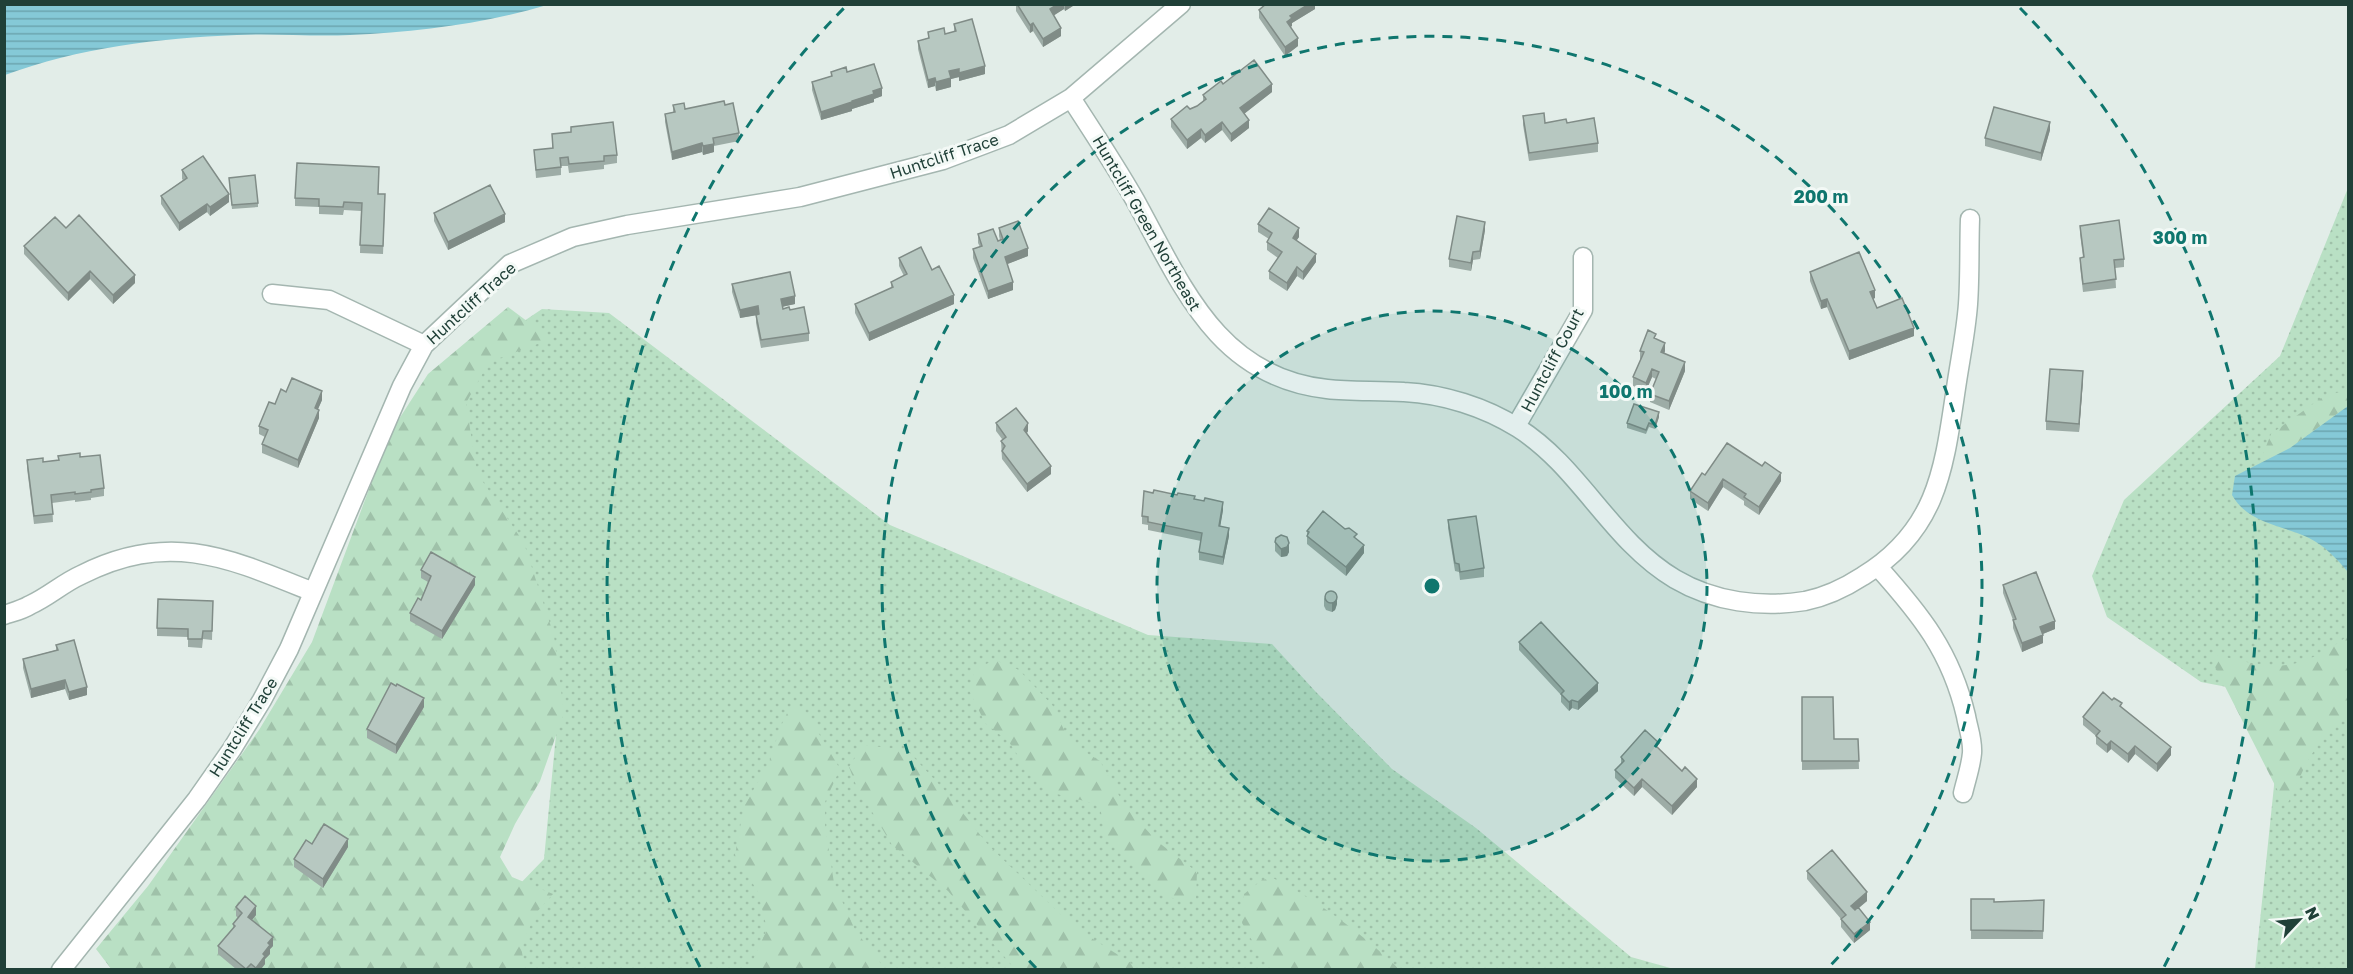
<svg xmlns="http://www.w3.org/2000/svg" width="2353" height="974" font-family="'Golos Text',sans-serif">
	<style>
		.grass { fill: url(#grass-dots) }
		.forest { fill: url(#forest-firs) }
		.water { fill: url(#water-rules) }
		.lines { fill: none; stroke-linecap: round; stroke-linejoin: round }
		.minor-casing { stroke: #a4b6b0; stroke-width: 21 }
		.minor { stroke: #fff; stroke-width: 18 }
		.wall { fill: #9daca6 }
		.shaded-wall { fill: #808c87 }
		.building { fill: #b7c8c1; stroke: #808c87; stroke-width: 1.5 }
		.ring { fill: none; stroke: #0f766e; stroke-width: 3; stroke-dasharray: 10 8 }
		.labels { text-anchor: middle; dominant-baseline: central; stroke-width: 6; stroke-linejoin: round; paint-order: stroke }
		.street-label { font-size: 16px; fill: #204038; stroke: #f3f9f6 }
		.centre { fill: #0f766e; stroke: #f3f9f6; stroke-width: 3 }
		.ring-label { font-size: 18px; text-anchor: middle; font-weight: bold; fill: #0f766e; stroke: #f3f9f6; stroke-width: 6; stroke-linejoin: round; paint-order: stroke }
	</style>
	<defs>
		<pattern id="grass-dots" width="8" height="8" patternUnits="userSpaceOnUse" patternTransform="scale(1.5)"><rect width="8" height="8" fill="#b9e0c4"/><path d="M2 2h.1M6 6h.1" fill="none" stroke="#9fc1a9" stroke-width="1.8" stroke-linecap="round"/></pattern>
		<pattern id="forest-firs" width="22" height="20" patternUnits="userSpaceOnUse" patternTransform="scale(1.5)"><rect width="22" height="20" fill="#b9e0c4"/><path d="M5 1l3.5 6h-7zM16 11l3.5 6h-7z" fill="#9fc1a9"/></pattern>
		<pattern id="water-rules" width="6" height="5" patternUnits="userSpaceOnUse" patternTransform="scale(1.5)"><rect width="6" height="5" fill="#85c9d7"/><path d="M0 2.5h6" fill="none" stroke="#6ca5af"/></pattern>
	</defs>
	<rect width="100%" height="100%" fill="#e2ede8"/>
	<path class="grass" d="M2348,188V969H2255L2275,776L2310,703L2201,682L2107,617L2092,576L2124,500L2280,356Z
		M542,309L609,313L890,525L1148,635L1272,644L1315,691L1392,769L1476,828L1631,957L1674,969L437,970L544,859L560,693L451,439L464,361Z"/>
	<path class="forest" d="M508,307L551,339L489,362L466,403L477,473L524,543L554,636L564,713L540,781L515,824L500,857L512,877L553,894L536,913L521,947L525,969L112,970L96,949L148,886L259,730L312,642L390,433L428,374Z
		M2348,390V406L2290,448L2259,464L2271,434L2324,396Z
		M2348,636V711L2321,739L2306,764L2286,807L2208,653C2273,668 2290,677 2348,636Z
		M995,660L1019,670L1053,706L1070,743L1100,761L1126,808L1158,842L1197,872L1196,898C1156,906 1150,877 1125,853C1120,847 1112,844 1105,840L1100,805L1049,792L1032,777L1009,742L985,723L969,690L975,669Z
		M790,707L806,712L840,769L825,802V825L834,883L855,930L885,969H749L767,929L758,892L735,855L744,806L769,763L780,728Z
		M863,745L907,750L947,793L989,846L1074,927L1131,963L1135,969H1015L948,891L892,845L856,785L849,767Z
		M1273,878C1319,902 1362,933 1399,969H1275L1257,949L1242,923L1244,894L1262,880Z"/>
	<path class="water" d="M4,5L5,4L547,5C483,24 417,32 350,35C312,37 274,33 237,35C159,38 78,48 5,75Z
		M2348,406V572C2337,559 2325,546 2309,538C2283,525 2248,524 2232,495L2235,476L2290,448Z"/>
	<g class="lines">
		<defs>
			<path id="minor" d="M1071,98C1093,132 1115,165 1135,200C1182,285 1217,377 1327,389C1352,392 1379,390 1404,392C1443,394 1485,407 1518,428C1580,467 1611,541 1675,579C1714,602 1761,608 1805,601C1825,597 1846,587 1863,576C1938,530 1944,468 1956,388C1960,360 1966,332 1968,304C1970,276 1969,247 1970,219
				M272,294L329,300L424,345
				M1516,426L1583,310V257
				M1878,567C1921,615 1951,652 1966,716C1968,728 1973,740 1972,753C1971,766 1966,780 1963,793
				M4,615C13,612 22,610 30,605C48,597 63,583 81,575C169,530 229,558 313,592
				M61,970L197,799L232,749L262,700L289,649L402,386L424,345L510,264L573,237L627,225L800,197L943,160L1009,135L1071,98L1181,4"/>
		</defs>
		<use href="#minor" class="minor-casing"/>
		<use href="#minor" class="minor"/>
	</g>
	<path class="wall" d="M1016,4H1076L1065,11L1064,9L1053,15L1061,36L1043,47L1033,31L1030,33L1016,11Z
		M1315,4V9L1292,23L1291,27L1298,46L1285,56L1259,18V10Z
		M954,24L985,74L959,81V77L951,79V87L936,91L935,86L928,88L918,49V41L928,38V32L945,34L954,32Z
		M831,72H847L882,96L874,99V102L852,109V111L821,120L812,90V82L831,76Z
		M1223,84L1272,92L1244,114L1249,128L1231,142L1222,130L1205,143L1201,138L1187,149L1171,127V119L1197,106L1203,101V95Z
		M673,105L685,109L725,105L739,133V141L714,146V152L703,155L702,152L672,160L665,122V114L673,112Z
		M1523,116L1545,123H1567L1598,143V152L1529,161L1523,125Z
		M571,127L617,155V163L604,165V169L569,173L568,166H561V175L536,178L534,150L552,148V134L571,132Z
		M2050,130L2041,161L1985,146V138Z
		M182,170L229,202L210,216L207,212L179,231L161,204V196L183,180L182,179Z
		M229,182L258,203V207L232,209Z
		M378,194L385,203L383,254L360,253L361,211L344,210L343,215L319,214V207L295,206V198Z
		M434,213L505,222L448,250L434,221Z
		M1258,224L1299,237L1296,240L1316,262L1303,280L1297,276L1287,291L1269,279V271L1278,258L1267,250V242L1269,239L1258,232Z
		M2080,226L2124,259V267L2115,268L2116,288L2083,292L2080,266V258L2083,257L2080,234Z
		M66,228L135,283L113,304L90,279L68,301L24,254V246Z
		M999,228L1028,256L1007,264L1013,290L988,299L973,258V249L980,247L978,243V234L998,241L1000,240L999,236Z
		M1485,230L1480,259L1473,260L1471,271L1449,267V259Z
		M899,258L932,270L954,304L869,341L855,313V304L891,288V282L904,276L899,266Z
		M1810,272L1875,298L1873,299L1877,308L1914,336L1849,360L1827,307L1821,309L1810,281Z
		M732,284L795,304L782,307L783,309L790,310L809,333V341L761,348L756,323V315L740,318L732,292Z
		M1656,339L1665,351L1664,354L1685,371L1669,410L1650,402V394L1656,379L1652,377L1646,391L1633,386V377L1641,359H1640V351Z
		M2083,380L2079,432L2046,430V421Z
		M286,392L322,400L318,409L319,418L298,468L262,453V444L265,437L259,434V426Z
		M1659,417L1655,429L1649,427L1646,434L1627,428V423Z
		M996,423L1028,431L1027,433L1051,474L1027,492L1002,459L1001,441L1002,439L996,431Z
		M58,456L80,457L104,488V496L91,498V500L75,502V500L52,503L53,522L34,524L27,468V460L43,462L58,460Z
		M1705,475L1781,481L1759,515L1744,505V501L1723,487L1708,511L1690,499V491Z
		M1153,493L1195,499L1223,510L1220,526L1229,536L1223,565L1199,560V552L1201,541L1148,530V525L1142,524V516Z
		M1448,520L1484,568V577L1460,580L1459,572L1455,571L1448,528Z
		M1307,531L1364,553L1346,576L1307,544Z
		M1275,542L1289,552L1287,556L1281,557L1275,551Z
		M421,570L475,585L442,639L410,621V613L421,600L428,582L421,578Z
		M2003,585L2055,629L2043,634V643L2022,652L2013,628V620L2003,593Z
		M1324,598L1337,604L1335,610L1332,612L1326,610L1324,606Z
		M213,601L212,640L203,639L202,648L188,647V637L157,636V628Z
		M1519,642L1598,691L1578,710L1572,708L1569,711L1561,702V695L1519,650Z
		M56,645L87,695L69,700L65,689L31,698L23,668V659L56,650Z
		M1802,697L1834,739H1858L1859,769L1802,770Z
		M424,707L396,754L367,738V729Z
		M2122,708L2171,755L2157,772L2135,754L2128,763L2111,749L2107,753L2096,744V736L2083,725V717Z
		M1659,749L1697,787L1672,815L1642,787L1634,796L1615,778V770L1621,765V757Z
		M348,847L323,888L294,867V859Z
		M1807,871L1867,901L1859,908L1870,930L1854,943L1841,927V919L1807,879Z
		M1971,899L1994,902L2044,900L2043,939H1971Z
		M236,907L256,915L252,920L273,946L270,949V954L265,959V964L261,969H236L218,954V946L233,929V924L238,918L236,916Z"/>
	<path class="shaded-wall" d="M1058,4H1064V9L1050,18V9Z
		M1065,4H1076L1065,11Z
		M1309,4H1315V9L1292,23V26L1287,30V22L1290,16Z
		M1033,23V31L1030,33V25Z
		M1061,28V36L1043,47V39Z
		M1298,38V46L1285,56V47Z
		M985,66V74L959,81V73Z
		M959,69V77L951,79V87L936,91V82L949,71Z
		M935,78V86L928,88V80Z
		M1272,84V92L1240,117V108Z
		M882,88V96L874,99V102L852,109V111L821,120V112L852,101L873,91Z
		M1249,120V128L1231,142V134Z
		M1222,122V130L1205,143V135Z
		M2050,122V130L2041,161V153Z
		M1201,129V138L1187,149V140Z
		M702,143V152L672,160V152Z
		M714,144V152L703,155V146Z
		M229,194V202L210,216V207Z
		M207,204V212L179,231V223Z
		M505,214V222L448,250V242Z
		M1485,222V230L1480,259V251Z
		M1299,228V237L1293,246V238Z
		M1028,248V256L1005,265V257Z
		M1473,252V260L1471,271V263Z
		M1316,254V262L1303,280V272Z
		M1297,267V276L1287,291V283Z
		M90,271V279L68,301V293Z
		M135,275V283L113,304V295Z
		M1013,282V290L988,299V291Z
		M1875,290V298L1870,300V292Z
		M954,295V304L869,341V333Z
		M795,296V304L781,307V299Z
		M1827,299V307L1821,309V301Z
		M758,306V315L740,318V310Z
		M1914,328V336L1849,360V351Z
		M1665,343V351L1661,361V352Z
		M1685,362V371L1669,410V401Z
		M1652,369V377L1646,391V383Z
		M2083,371V380L2079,432V424Z
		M322,391V400L315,416V408Z
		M319,410V418L298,468V460Z
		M1659,412V417L1655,429V425Z
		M1028,423V431L1024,438V430Z
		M1051,466V474L1027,492V484Z
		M1781,473V481L1759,515V507Z
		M1723,479V487L1708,511V503Z
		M1223,502V510L1219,534V526Z
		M1229,528V536L1223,565V557Z
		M1289,543V552L1287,556L1281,557V549Z
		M1364,545V553L1346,576V567Z
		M475,577V585L442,639V631Z
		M1337,596V604L1335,610L1332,612V603Z
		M2055,621V629L2040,635V627Z
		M2043,635V643L2022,652V643Z
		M65,680V689L31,698V689Z
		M1598,683V691L1578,710V702Z
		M87,687V695L69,700V692Z
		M424,698V707L396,754V745Z
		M1572,700V708L1569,711V702Z
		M2111,741V749L2107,753V745Z
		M2135,746V754L2128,763V754Z
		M2171,747V755L2157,772V764Z
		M1642,779V787L1634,796V788Z
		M1697,779V787L1672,815V806Z
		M348,839V847L323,888V879Z
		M1867,892V901L1851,914V906Z
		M256,906V915L248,925V917Z
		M1870,922V930L1854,943V934Z
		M273,937V946L270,949V954L265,959V964L261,969H256L268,943Z"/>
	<path class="building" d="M1017,4H1058L1050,9L1061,28L1043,39L1033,23L1030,25Z
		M1266,4H1309L1290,16L1292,18L1287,22L1298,38L1285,47L1259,10Z
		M972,19L985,66L959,73V69L949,71L951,78L936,82L935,78L928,80L918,41L929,38L928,32L944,28L945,34L956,31L954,24Z
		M1254,60L1272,84L1240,108L1249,120L1231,134L1222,122L1205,135L1201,129L1187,140L1171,119L1187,106L1190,109L1197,106L1206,99L1203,95L1221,81L1223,84Z
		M874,64L882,88L873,91L874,94L852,101V102L821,112L812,82L832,76L831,72L846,67L847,72Z
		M724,101L725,105L733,103L739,133L713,138L714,144L703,146L702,143L672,152L665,114L675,112L673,105L684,103L685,109Z
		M1994,107L2050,122L2041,153L1985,138Z
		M1544,113L1545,123L1566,119L1567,123L1594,118L1598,143L1529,153L1523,116Z
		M613,122L617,155L604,156V161L569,164L568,157L560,158L561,167L536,170L534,150L553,148L552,134L571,132V127Z
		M203,156L229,194L210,207L207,204L179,223L161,196L187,178L182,170Z
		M297,163L379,167L378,194H385L383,246L360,245L362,203L344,202L343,207L319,206V199L295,198Z
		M255,175L258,203L232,205L229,178Z
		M490,185L505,214L448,242L434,213Z
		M1269,208L1299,228L1293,238L1316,254L1303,272L1297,267L1287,283L1269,271L1282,252L1267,242L1272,233L1258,224Z
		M79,215L135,275L113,295L90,271L68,293L24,246L55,217L66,228Z
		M1457,216L1485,222L1480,251L1473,252L1471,263L1449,259Z
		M2119,220L2124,259L2114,260L2116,279L2083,284L2080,258L2084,257L2080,226Z
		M1018,221L1028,248L1005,257L1013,282L988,291L973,249L982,246L978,234L993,229L998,241L1003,239L999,228Z
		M921,247L932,270L939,266L954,295L869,333L855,304L893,287L891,282L907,274L899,258Z
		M1859,252L1875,290L1870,292L1877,308L1902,298L1914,328L1849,351L1827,299L1821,301L1810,272Z
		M790,272L795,296L781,299L783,309L789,307L790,310L804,307L809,333L761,340L756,315L759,314L758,306L740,310L732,284Z
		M1648,330L1656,334L1654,338L1665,343L1661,352L1685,362L1669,401L1650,394L1659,372L1652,369L1646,383L1633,377L1644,352L1640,351Z
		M2050,369L2083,371L2079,424L2046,421Z
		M292,378L322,391L315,408L319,410L298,460L262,444L268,430L259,426L269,402L275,404L281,389L286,392Z
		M1634,404L1659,412L1655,425L1649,423L1646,430L1627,423Z
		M1016,408L1028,423L1024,430L1051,466L1027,484L1002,451L1005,446L1001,441L1006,437L996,423Z
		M1727,443L1762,466L1765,462L1781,473L1759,507L1744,497L1746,494L1723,479L1708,503L1690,491L1702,473L1705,475Z
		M80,453V457L100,455L104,488L91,490V492L75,494V492L51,495L53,514L34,516L27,460L43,458V462L59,460L58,456Z
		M1154,490L1177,495L1178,493L1195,496L1194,499L1204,501L1205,498L1223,502L1219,526L1229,528L1223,557L1199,552L1202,533L1148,522V517L1142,516L1144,491L1153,493Z
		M1323,511L1345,529L1349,528L1357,534L1354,537L1364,545L1346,567L1307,536L1309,532L1307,531Z
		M1476,516L1484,568L1460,572L1459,564L1455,563L1448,520Z
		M1281,535L1287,537L1289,543L1287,547L1281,549L1275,542L1276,538Z
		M431,552L475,577L442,631L410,613L418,598L421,600L431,576L421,570Z
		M2036,572L2055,621L2040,627L2043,635L2022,643L2013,620L2016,619L2003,585Z
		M1325 597a6 6 0 1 1 12 0a6 6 0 1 1-12 0Z
		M158,599L213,601L212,631H203L202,639H188V629L157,628Z
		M1541,622L1598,683L1578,702L1572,700L1569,702L1561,694L1564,691L1519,642Z
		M74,640L87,687L69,692L65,680L31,689L23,659L58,650L56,645Z
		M391,683L396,686L397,684L424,698L396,745L367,729Z
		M2103,692L2112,700L2114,698L2122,703L2120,706L2171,747L2157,764L2135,746L2128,754L2111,741L2107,745L2096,736L2100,731L2083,717Z
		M1802,697H1833L1834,739H1858L1859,761H1802Z
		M1645,730L1659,743L1656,746L1682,771L1685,767L1697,779L1672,806L1642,779L1634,788L1615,770L1624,761L1621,757Z
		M324,824L348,839L323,879L294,859L306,840L312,844Z
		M1832,850L1867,892L1851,906L1855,910L1858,907L1870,922L1854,934L1841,919L1846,915L1807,871Z
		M245,896L256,906L248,917L273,937L268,943L270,945L263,954L265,956L256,968L251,964L246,969L218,946L235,926L233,924L242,913L236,907Z
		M1971,899H1994V902L2044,900L2043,931L1971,930Z"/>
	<circle cx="1432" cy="586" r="275" fill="#0f766e" fill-opacity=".12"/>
	<g class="ring">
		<circle cx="1432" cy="586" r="275"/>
		<path d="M1036 968A550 550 0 1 1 1828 968"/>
		<path d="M700 967A825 825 0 0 1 844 8M2020 8A825 825 0 0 1 2164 967"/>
	</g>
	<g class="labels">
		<g class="street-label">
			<text transform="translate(944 156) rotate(-18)">Huntcliff Trace</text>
			<text transform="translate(1147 223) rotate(60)">Huntcliff Green Northeast</text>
			<text transform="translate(471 303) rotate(-42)">Huntcliff Trace</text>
			<text transform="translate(1552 360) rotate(-62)">Huntcliff Court</text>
			<text transform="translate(243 727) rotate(-58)">Huntcliff Trace</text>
		</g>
	</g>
	<circle cx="1432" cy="586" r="9" class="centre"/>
	<g class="ring-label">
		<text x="1821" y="203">200 m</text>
		<text x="2180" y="244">300 m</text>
		<text x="1626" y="398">100 m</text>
	</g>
	<rect width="2353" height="974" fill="none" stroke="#204038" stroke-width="12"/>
	<g transform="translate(2299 920) rotate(64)" stroke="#f3f9f6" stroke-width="4.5" paint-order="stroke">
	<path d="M0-4.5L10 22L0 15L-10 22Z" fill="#204038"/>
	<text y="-9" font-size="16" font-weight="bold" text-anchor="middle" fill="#204038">N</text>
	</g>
</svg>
